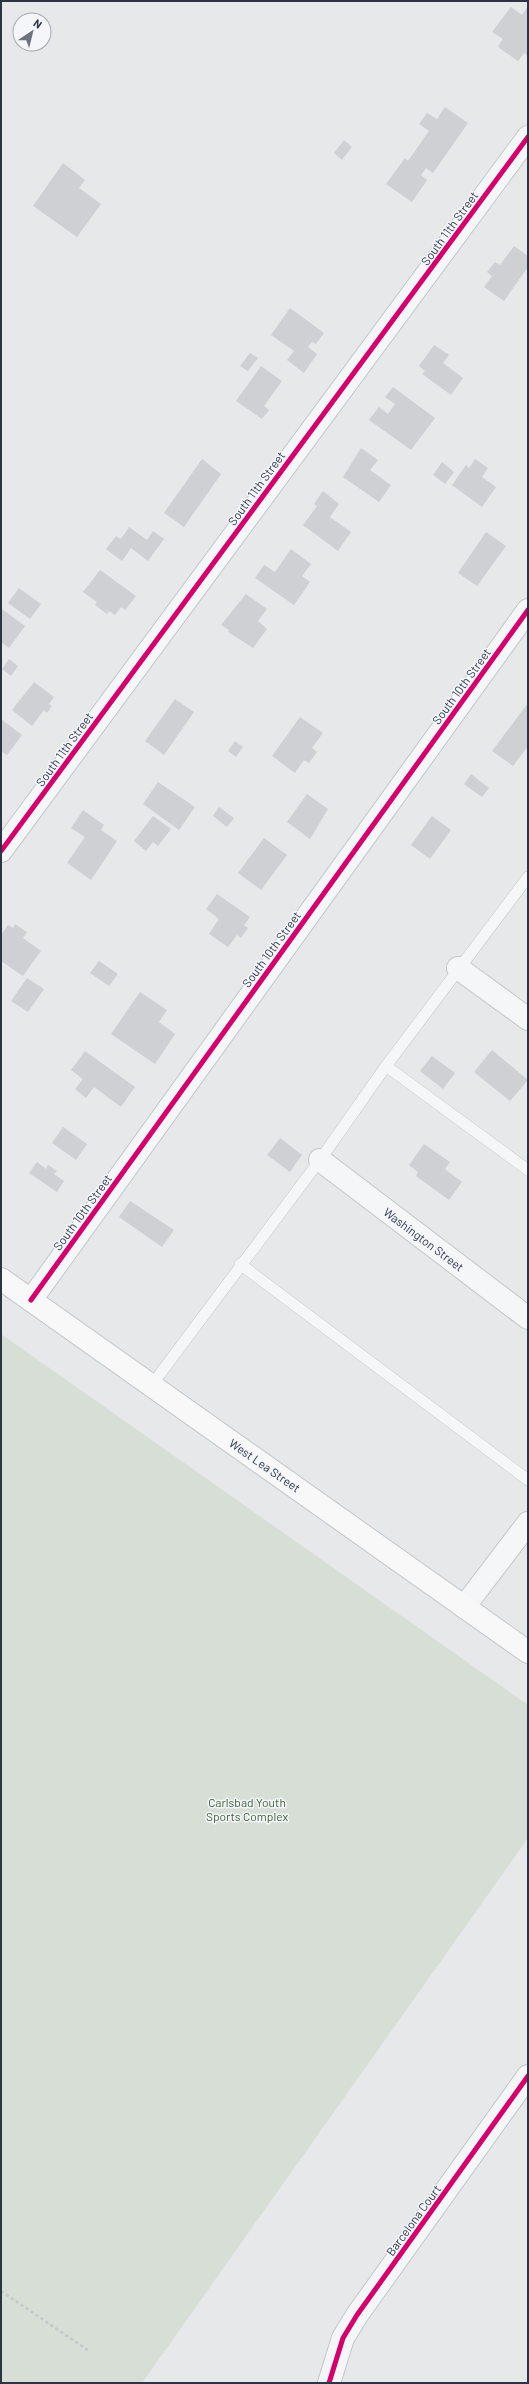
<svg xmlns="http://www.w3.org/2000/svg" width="529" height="2384" font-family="Barlow,sans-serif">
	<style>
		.green { fill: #d6ded6 }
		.building { fill: #ced0d3 }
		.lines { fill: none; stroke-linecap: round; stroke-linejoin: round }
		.service-casing { stroke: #c4c6c8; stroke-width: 12 }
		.minor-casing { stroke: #c4c6c8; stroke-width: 24 }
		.secondary-casing { stroke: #c4c6c8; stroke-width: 24 }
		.path { stroke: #c5c6ca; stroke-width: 2.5; stroke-dasharray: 3 3; stroke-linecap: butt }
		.service { stroke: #f5f6f7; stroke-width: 11 }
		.minor { stroke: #f5f6f7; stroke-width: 22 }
		.secondary { stroke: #f8f8f8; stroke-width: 22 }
		.cycleway-casing { stroke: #f4f6f9; stroke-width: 8 }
		.cycleway { stroke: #d6006c; stroke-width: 5 }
		.labels { text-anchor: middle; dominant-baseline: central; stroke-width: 3; stroke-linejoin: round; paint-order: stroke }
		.street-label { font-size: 12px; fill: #2b3445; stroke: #f4f6f9 }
		.park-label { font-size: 12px; fill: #3f6138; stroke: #f4f6f9 }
	</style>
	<rect width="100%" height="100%" fill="#e6e8ea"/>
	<path class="green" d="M1,1334L528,1705V1838L142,2383H1Z"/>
	<path class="building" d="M528,6V56L524,53L518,61L498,47L503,39L492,32L511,7L522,15Z
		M445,107L468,123L433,173L426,168L421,175L427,180L412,202L386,184L405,158L408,161L429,131L419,124L427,113L437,119Z
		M344,140L352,147L342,160L334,153Z
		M63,163L85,180L79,188L101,204L77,237L33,206Z
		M514,246L528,256V267L504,301L484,287L492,276L487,272L495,262L500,265Z
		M290,308L324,333L316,344L312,342L308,347L317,354L304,373L287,360L294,351L271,335Z
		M434,345L449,355L443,363L463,378L451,395L422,374L425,371L419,366Z
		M250,353L258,358L248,371L240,366Z
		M261,366L282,381L264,406L269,410L262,419L236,401Z
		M393,387L435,418L411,450L369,420L379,407L388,414L395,404L385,397Z
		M361,448L378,460L370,470L391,485L379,502L343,477Z
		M202,459L221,474L184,527L164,513Z
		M475,459L488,468L482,477L496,487L482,507L452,485L466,465L469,468Z
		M442,462L454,472L445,484L433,475Z
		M323,491L339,504L330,517L351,532L338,551L303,525L317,506L314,504Z
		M129,527L147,540L153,531L164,539L148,561L131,548L122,561L106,549L116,536L121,539Z
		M486,532L506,546L477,586L458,573Z
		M291,549L311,564L302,576L310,582L294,605L255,578L264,565L275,572Z
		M100,570L136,596L125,610L121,607L115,615L109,611L107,614L95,605L97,602L83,592Z
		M19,588L41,604L30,619L8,603Z
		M246,594L267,609L258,621L267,629L253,648L228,632L229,630L221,625Z
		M2,609L25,626L9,648L1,642Z
		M9,659L18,666L11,676L2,669Z
		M34,682L54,697L49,704L52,706L47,713L44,710L32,726L12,710Z
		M175,699L194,712L164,755L145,741Z
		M528,703V746L513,766L492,751Z
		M300,717L323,733L312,748L317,752L309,763L304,760L295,773L272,756Z
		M1,719L22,735L7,755L1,751Z
		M235,741L243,747L236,757L228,751Z
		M471,774L489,788L482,797L464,784Z
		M158,782L195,807L179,830L143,804Z
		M307,794L328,809L310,839L287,822Z
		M219,807L234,818L227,827L213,816Z
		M83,810L104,825L101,830L117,841L91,880L67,863L85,837L71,828Z
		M153,816L171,829L158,846L153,842L146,851L134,841Z
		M432,816L451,830L430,859L411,845Z
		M264,838L287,855L261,890L238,873Z
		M217,894L250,917L244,925L248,928L241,938L237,935L228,947L209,934L219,919L206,909Z
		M15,924L27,932L23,938L41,951L23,976L1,961V935L8,925L13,928Z
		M99,961L118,974L109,986L90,973Z
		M27,978L44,989L28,1012L11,1001Z
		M140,992L167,1010L159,1022L175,1034L155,1064L111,1034Z
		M492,1050L528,1080L510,1101L474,1072Z
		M85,1051L135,1087L121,1107L94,1087L86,1098L75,1089L83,1079L71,1070Z
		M432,1056L455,1073L443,1089L420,1071Z
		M63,1127L87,1144L76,1160L52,1143Z
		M280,1138L302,1155L290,1172L267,1155Z
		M424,1144L450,1162L445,1169L462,1182L449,1200L416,1176L418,1172L409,1165Z
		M37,1162L46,1169L48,1165L57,1171L54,1174L64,1181L57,1192L29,1173Z
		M130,1201L174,1230L162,1247L119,1217Z"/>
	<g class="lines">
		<defs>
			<path id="service" d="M386,1066L528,877
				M240,1264L528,1480
				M151,1386L320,1160L386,1066L528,1170"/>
			<path id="minor" d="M1,851L528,137
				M458,968L528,1019
				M320,1160L528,1318
				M31,1300L528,610
				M464,1607L528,1523
				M329,2383L343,2338L357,2315L528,2076"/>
			<path id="secondary" d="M1,1279L528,1652"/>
		</defs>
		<use href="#service" class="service-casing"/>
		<use href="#minor" class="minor-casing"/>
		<use href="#secondary" class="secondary-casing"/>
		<path class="path" d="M1,2291L89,2351"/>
		<use href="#service" class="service"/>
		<use href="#minor" class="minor"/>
		<use href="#secondary" class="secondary"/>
		<defs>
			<path id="cycleway" d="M1,851L528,137
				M31,1300L528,610
				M329,2383L343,2338L357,2315L528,2076"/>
		</defs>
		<use href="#cycleway" class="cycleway-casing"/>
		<use href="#cycleway" class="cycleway"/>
	</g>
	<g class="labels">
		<g class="street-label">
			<text transform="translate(449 228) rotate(-54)">South 11th Street</text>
			<text transform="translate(256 488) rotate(-54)">South 11th Street</text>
			<text transform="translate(461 686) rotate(-54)">South 10th Street</text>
			<text transform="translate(64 749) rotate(-54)">South 11th Street</text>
			<text transform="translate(271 949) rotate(-54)">South 10th Street</text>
			<text transform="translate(82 1212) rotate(-54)">South 10th Street</text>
			<text transform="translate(424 1239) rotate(37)">Washington Street</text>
			<text transform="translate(265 1465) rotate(35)">West Lea Street</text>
			<text transform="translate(413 2220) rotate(-54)">Barcelona Court</text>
		</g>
		<g class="park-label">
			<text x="247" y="1802">Carlsbad Youth<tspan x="247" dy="14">Sports Complex</tspan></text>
		</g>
	</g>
	<rect width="529" height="2384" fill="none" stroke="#2b3445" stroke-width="4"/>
	<g transform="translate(32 32) rotate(35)"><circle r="19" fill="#f4f6f9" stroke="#a4a8b1"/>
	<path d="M0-3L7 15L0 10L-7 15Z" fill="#6c737f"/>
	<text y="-6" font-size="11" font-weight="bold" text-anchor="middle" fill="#2b3445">N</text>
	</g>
</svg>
